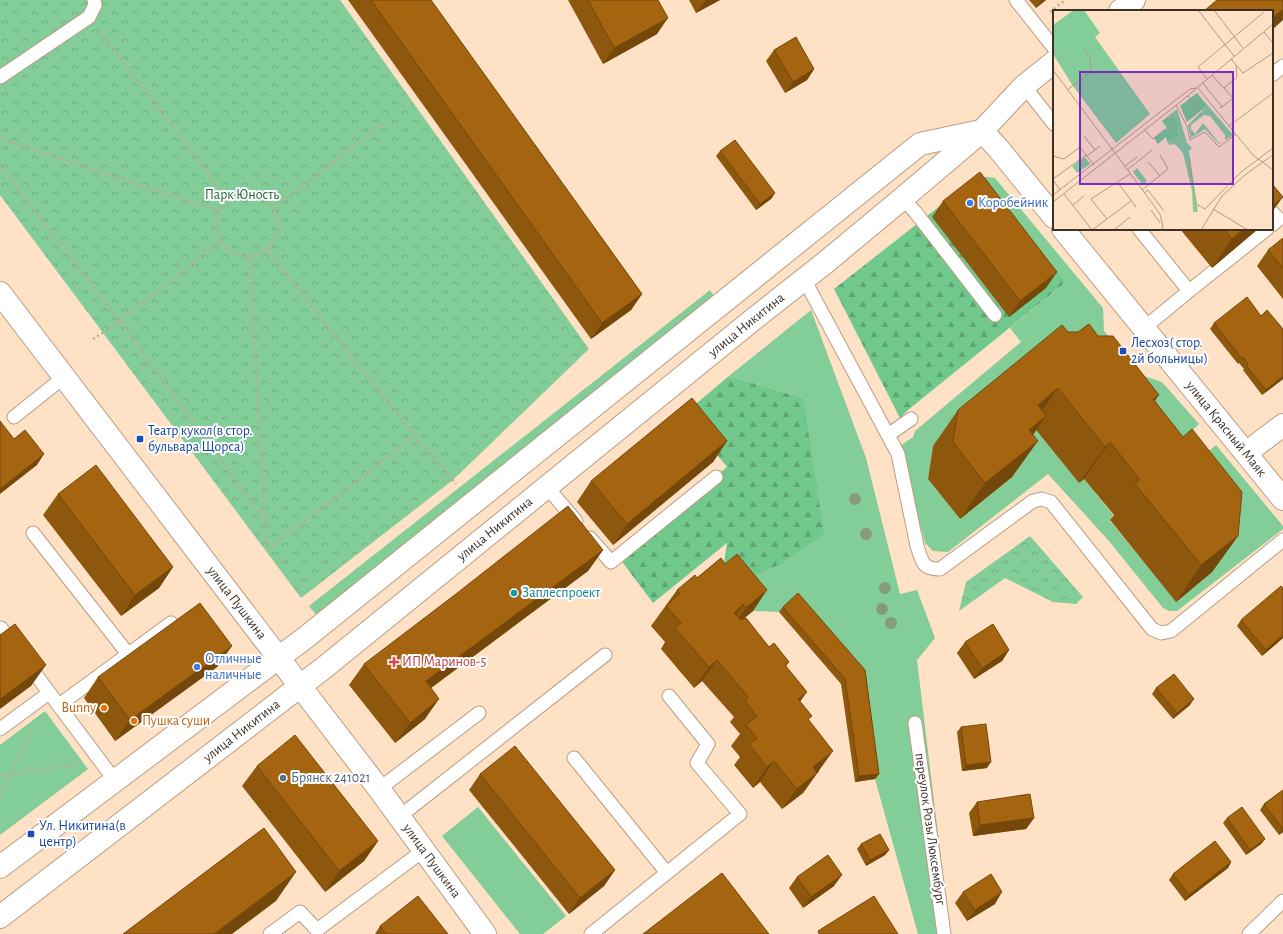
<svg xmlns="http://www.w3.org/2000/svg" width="1283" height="934" font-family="'Alegreya Sans',sans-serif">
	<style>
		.grass { fill: #82cd98; fill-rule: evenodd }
		.forest { fill: url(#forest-firs) }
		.park { fill: url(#park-crowns) }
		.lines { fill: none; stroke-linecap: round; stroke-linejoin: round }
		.lane-casing { stroke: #b99d82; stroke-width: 15 }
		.street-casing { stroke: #b99d82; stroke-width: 24 }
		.secondary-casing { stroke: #b99d82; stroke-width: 24 }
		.primary-casing { stroke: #b99d82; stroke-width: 24 }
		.path { stroke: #c2aa93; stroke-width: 2.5; stroke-dasharray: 2 3; stroke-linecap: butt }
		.lane { stroke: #fff; stroke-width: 13 }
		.street { stroke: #fff; stroke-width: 22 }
		.secondary { stroke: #fff; stroke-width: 22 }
		.primary { stroke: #fff; stroke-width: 22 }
		.tree { fill: #869b79 }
		.wall { fill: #8e570e }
		.shaded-wall { fill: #74470b }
		.building { fill: #a56510; stroke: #74470b }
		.shop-dot { fill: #3f7fe0; stroke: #fff; stroke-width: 1.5 }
		.transit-dot { fill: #1a4fb4; stroke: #fff; stroke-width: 1.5 }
		.culture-dot { fill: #0f9aa8; stroke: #fff; stroke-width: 1.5 }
		.health-dot { fill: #e0444e; stroke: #fff; stroke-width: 1.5 }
		.food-dot { fill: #e8710a; stroke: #fff; stroke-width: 1.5 }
		.service-dot { fill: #5c6f8a; stroke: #fff; stroke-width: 1.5 }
		.labels { text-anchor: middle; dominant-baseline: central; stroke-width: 4; stroke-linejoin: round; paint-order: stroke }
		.park-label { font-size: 14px; fill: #23613a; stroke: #fff }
		.shop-label { font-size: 14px; fill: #366cbe; stroke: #fff; text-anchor: start }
		.street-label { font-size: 14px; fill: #3d3126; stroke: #fff }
		.transit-label { font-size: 14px; fill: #164399; stroke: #fff; text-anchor: start }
		.culture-label { font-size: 14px; fill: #0d838f; stroke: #fff; text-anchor: start }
		.health-label { font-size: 14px; fill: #be3a42; stroke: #fff; text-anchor: start }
		.food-label { font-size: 14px; fill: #c56008; stroke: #fff; text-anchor: end }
		.service-label { font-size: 14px; fill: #4e5e75; stroke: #fff; text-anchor: start }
		.inset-road { fill: none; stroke: #b19b85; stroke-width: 1 }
		.view { fill: #7b2cbf; fill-opacity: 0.15; stroke: #7b2cbf; stroke-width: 2 }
		.inset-edge { fill: none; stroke: #3d3126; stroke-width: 2 }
	</style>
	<defs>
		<pattern id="forest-firs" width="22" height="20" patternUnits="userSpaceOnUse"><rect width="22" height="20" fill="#71c88c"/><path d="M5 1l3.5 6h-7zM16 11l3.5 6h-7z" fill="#5ea372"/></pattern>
		<pattern id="park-crowns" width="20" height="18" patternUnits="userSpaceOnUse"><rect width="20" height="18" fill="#82cd98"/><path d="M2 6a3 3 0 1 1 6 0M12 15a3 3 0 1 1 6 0" fill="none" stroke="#71b083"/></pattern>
	</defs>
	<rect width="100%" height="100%" fill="#ffe1c5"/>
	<path class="grass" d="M978,176L995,178L1103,308L1104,331L1141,375L1162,382L1199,424L1188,435L1204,455L1216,445L1283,526V529L1177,611H1169L1163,608L1109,541L1048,474L948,552L933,551L925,543L900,446L913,437L915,431L1021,342L1010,328L1066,282ZM1037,361L1043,369H1052L1064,361L1072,373H1088L1134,431L1128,436L1157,473L1167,466L1216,528L1212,572L1176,601L1110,521L1113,515L1084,479L1079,483L1032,425L1012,442L1021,452L1003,466L1012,477L960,519L928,479L933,446Z
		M710,290L717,300L317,616L309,606Z
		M811,310L866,458L900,594L917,590L935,638L917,660L950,934H918L875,779L861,676L794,599L779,612L753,611L731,585L803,398L729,376Z
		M45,711L88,769L0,835V745Z
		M478,807L566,916L543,934H520L442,836Z"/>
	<path class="forest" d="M978,176L1066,282L908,410L900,418L834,289Z
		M729,376L803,398L824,534L781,564L731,585L722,575L727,543L653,603L617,555L727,467L684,414Z"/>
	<path class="park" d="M0,0H340L589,349L453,480L301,598L0,195Z
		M1030,536L1083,597L1076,604L1053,602L1005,578L959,611L966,582Z"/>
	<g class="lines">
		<defs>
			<path id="lane" d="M1016,0L1054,48
				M1272,75L1283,66
				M0,77L89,17L95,5L94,0
				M1024,86L1054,124
				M903,198L916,213L995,315
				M1272,212L1279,219L1272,225
				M1139,229L1189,291L1144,328
				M804,279L898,454L917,546C922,561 922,569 940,569L1033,501L1042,499L1051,502L1152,629L1161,633L1171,631L1283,540
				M1189,291L1267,229
				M14,417L64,377
				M888,435L911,419
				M546,486L576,521
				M33,533L128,654
				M590,538L611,562L716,477
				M0,629L1,628L15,646
				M27,663L116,782
				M59,705L171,623
				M915,723L944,934
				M0,729L49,693
				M574,758L667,873
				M379,789L479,713
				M399,817L605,655
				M270,934L300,912L317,930L424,850
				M591,934L740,814L697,763L708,744L669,696
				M1249,934L1283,901"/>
			<g id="street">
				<path d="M1246,453L1283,425"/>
				<path id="s1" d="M300,686L379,789L485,934"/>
			</g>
			<g id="secondary">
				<path id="s2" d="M0,293L300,686"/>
			</g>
			<g id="primary">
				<path d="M1120,11L1134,0"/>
				<path d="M982,131L997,147L1054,217"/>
				<path id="s3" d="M1063,229L1283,499"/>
				<path d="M0,867L305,638L920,144L981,131"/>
				<path id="s4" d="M0,917L325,667L755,318L826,262L903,198L982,131L1024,86L1054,62"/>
			</g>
		</defs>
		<use href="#lane" class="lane-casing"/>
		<use href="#street" class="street-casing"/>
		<use href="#secondary" class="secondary-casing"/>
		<use href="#primary" class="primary-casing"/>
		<path class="path" d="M1050,12L1065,0
			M100,31L228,200
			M0,138L219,211
			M0,165L120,322L265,520
			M216 225a31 31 0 1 1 62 0a31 31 0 1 1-62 0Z
			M274,207L384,123
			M267,250L415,436L456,484
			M249,257L267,550L415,436
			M93,339L120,322L220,241
			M0,776L80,764
			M0,796L31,732"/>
		<use href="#lane" class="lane"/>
		<use href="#street" class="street"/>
		<use href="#secondary" class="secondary"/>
		<use href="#primary" class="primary"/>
	</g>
	<g class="tree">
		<circle cx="855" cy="499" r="6"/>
		<circle cx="866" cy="534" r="6"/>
		<circle cx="885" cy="588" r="6"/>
		<circle cx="882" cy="609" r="6"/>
		<circle cx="891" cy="623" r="6"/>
	</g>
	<path class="wall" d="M348,0H431L642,294L631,310L591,339Z
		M568,0H658L657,34L603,64Z
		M689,0H720L696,13Z
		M1029,0H1046L1036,8Z
		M774,50L814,69L807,80L785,93L766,61Z
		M720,151L775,193L771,199L756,210L716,156Z
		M943,201L1046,288L1009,317L932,217Z
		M1180,229H1258L1212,268Z
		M1283,238V299L1257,266L1268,250Z
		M1214,323L1283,379L1262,395L1243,370L1244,369L1239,363L1238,364L1210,329Z
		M1068,332L1098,336L1155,401L1238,536L1212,572L1176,602L1110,520L1114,515L1084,479L1079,483L1036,430L1033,435L1012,477L960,519L928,479L933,446L958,410Z
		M727,441L713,462L613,545L577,502L591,481Z
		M58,494L173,567L159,588L121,616L43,515Z
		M603,550L588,571L431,688L425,719L395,743L349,685L364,664Z
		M721,558L753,611L742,620L769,647L789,662L786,666L800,701L809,720L819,772L817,773L803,793L782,809L760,782L753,788L734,765L740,757L731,746L740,734L730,722L734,717L702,681L694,688L661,649L665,642L651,626L677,590L697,578Z
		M783,607L865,670L879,774L875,779L855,782L841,684L779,612Z
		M1241,620L1283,638L1262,656L1237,626Z
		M965,642L1009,650L1002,661L974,679L957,653Z
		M217,667L115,741L84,698L98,677Z
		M1156,688L1190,705L1173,719L1152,694Z
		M961,727L987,768L962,771L957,732Z
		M257,766L378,841L364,861L325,892L242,786Z
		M480,774L615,870L604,886L569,914L469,790Z
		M1283,790V832L1279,835L1260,810L1264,804Z
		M977,802L1034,818L1026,829L973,836L969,813Z
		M1227,818L1265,839L1261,844L1246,855L1223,823Z
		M861,844L889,850L885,855L866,866L857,849Z
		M1231,862L1228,868L1185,901L1169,880L1173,874Z
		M797,877L834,886L803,908L789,888Z
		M963,892L995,904L967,921L955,903Z
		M380,926L448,934H375Z"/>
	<path class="shaded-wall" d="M706,0H720L696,13Z
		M1042,0H1046L1036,8Z
		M1283,9V20L1272,30V18Z
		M668,18L657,34L603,64L614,48Z
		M814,69L807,80L785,93L793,82Z
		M775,193L771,199L756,210L760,204Z
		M1283,197L1272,212V206Z
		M1244,229H1258L1212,268L1232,239Z
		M1057,272L1046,288L1009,317L1020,301Z
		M642,294L631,310L591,339L602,323Z
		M1283,376V379L1262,395L1266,390Z
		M1058,388L1032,425L1038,405Z
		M1159,395L1134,431L1153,399Z
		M1046,416L1021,452L1029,430Z
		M727,441L713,462L613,545L627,524Z
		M1038,441L1012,477L960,519L985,483Z
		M1110,442L1084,479L1079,483L1105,447Z
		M44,454L37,465L0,494V489Z
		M1238,536L1212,572L1176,602L1201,565Z
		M603,550L588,571L412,702L426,681Z
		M173,567L159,588L121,616L135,595Z
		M767,590L753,611L731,629L746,608Z
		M743,604L729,625L734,613Z
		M1283,635V638L1262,656L1266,650Z
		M232,646L217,667L115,741L130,720Z
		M1009,650L1002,661L974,679L982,668Z
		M717,660L702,681L694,688L709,667Z
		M46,665L31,686L0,709V699Z
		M807,692L792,713L798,699Z
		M439,699L425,719L395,743L410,723Z
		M1194,699L1190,705L1173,719L1177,713Z
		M833,751L803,793L782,809L813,767Z
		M774,761L760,782L753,788L767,767Z
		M991,762L987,768L962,771L966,765Z
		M879,774L875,779L855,782L859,776Z
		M1034,818L1026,829L973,836L980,825Z
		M1283,829V832L1279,835Z
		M1265,839L1261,844L1246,855L1250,850Z
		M378,841L364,861L325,892L339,871Z
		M889,850L885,855L866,866L870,860Z
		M1231,862L1228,868L1185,901L1189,895Z
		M615,870L604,886L569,914L580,898Z
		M296,872L276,901L232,934H214Z
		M842,875L834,886L803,908L811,897Z
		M1002,892L995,904L967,921L975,910Z"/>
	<path class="building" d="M371,0H431L642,294L602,323Z
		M588,0H658L668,18L614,48Z
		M1217,0H1283V9L1272,18V11H1204Z
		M796,37L814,69L793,82L774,50Z
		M735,140L775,193L760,204L720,151Z
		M980,172L1057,272L1020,301L943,201Z
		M1272,184L1283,197L1272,206Z
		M1224,229H1244L1232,239Z
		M1283,238V268L1268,250Z
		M1247,297L1261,316L1267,310L1283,329V376L1266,390L1246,365L1248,364L1243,357L1242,359L1214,323Z
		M1089,324L1098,336H1113L1159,395L1153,399L1183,437L1192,429L1242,492L1238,536L1201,565L1135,484L1140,480L1110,442L1105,447L1058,388L1038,405L1046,416L1029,430L1038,441L985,483L953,442L958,410L1062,325L1068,332H1078Z
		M692,398L727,441L627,524L591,481Z
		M0,421L14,439L25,430L44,454L0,489Z
		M96,465L173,567L135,595L58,494Z
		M568,506L603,550L426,681L439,699L410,723L364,664L456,594Z
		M737,554L767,590L746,608L743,604L734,613L741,620L746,618L769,647L774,643L789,662L785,665L807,692L798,699L812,716L808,719L833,751L813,767L817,773L797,789L774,761L767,767L749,744L757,738L746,725L757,716L745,701L748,697L717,660L709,667L675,628L681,623L666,606L680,593L677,590L695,575L697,578L721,558L725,564Z
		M1281,586L1283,588V635L1266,650L1241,620Z
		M798,593L865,670L879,774L859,776L845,679L783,607Z
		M200,603L232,646L130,720L98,677Z
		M15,624L46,665L0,699V635Z
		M993,624L1009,650L982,668L965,642Z
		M1174,674L1194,699L1177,713L1156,688Z
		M986,724L991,762L966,765L961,727Z
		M295,735L378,841L339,871L257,766Z
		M515,746L615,870L580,898L480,774Z
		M1283,790V829L1264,804Z
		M1030,794L1034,818L980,825L977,802Z
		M1242,807L1265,839L1250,850L1227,818Z
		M264,828L296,872L214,934H123Z
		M880,834L889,850L870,860L861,844Z
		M1215,841L1231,862L1189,895L1173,874Z
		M828,855L842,875L811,897L797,877Z
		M722,873L769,934H643Z
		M991,874L1002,892L975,910L963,892Z
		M418,896L448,934H386L380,926Z
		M874,896L898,934H819L818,931Z"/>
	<g class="shop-dot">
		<circle cx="970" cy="203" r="4"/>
		<circle cx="197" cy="667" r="4"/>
	</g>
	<g class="transit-dot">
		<rect x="1119" y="347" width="8" height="8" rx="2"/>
		<rect x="136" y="435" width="8" height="8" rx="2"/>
		<rect x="27" y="830" width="8" height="8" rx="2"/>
	</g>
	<circle class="culture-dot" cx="514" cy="593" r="4"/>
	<path class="health-dot" d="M392 656h4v4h4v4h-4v4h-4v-4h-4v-4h4z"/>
	<g class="food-dot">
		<circle cx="104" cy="708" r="4"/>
		<circle cx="134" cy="721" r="4"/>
	</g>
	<circle class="service-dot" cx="283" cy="778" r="4"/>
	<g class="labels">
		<g class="park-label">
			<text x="242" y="195">Парк Юность</text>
		</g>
		<g class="shop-label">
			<text x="978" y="203">Коробейник</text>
			<text x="205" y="659">Отличные<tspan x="205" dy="16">наличные</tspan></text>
		</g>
		<g class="street-label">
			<text stroke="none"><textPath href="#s4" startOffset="953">улица Никитина</textPath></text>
			<text stroke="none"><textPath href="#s3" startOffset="258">улица Красный Маяк</textPath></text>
			<text stroke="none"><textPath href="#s4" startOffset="629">улица Никитина</textPath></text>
			<text stroke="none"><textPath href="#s2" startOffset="390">улица Пушкина</textPath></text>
			<text stroke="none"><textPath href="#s4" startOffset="305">улица Никитина</textPath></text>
			<text transform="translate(930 829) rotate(82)">переулок Розы Люксембург</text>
			<text stroke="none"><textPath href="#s1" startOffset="219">улица Пушкина</textPath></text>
		</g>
		<g class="transit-label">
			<text x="1131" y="343">Лесхоз( стор.<tspan x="1131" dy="16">2й больницы)</tspan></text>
			<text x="148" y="431">Театр кукол(в стор.<tspan x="148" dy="16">бульвара Щорса)</tspan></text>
			<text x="39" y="826">Ул. Никитина(в<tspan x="39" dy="16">центр)</tspan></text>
		</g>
		<g class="culture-label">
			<text x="522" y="593">Заплеспроект</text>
		</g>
		<g class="health-label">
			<text x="402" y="662">ИП Маринов-5</text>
		</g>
		<g class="food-label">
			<text x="96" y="708">Bunny</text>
			<text x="142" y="721" text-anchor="start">Пушка суши</text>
		</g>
		<g class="service-label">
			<text x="291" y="778">Брянск 241021</text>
		</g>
	</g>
	<g transform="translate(1053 10)">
		<rect width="220" height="220" fill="#ffe1c5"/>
		<path d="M144,83L180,125L166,134L152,119L138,128L135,115L154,96ZM151,105L157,106L172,125V130L167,134L150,113L142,124L138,119V115ZM124,99L134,133L139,138L136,141L145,202H140L139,181L130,143L122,134L117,135L114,132L120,129L123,110L114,107ZM32,147L37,154L24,163L19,156ZM84,158L94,171L90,175L80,162Z" fill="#82cd98" fill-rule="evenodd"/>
		<path d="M144,83L154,96L134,112L127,96ZM114,107L123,109L125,126L114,132L113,127L105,134L101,128L114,118L109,111Z" fill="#71c88c"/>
		<path d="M21,0H31L47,23L42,27L97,104L63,133L20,76L0,44V15Z" fill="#82cd98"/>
		<path class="inset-road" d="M145,0L181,46M161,0L190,38M211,22L220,33M178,49L190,63L220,43M0,60L62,143M159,65L180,88L169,97M154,69L145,57L211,2M149,72L169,97L167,98M144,77L200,145L220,160M171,78L184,67L183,55M14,80L38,62L37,47L31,38M135,86L146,99M123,95L134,116L137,130L152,122L166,137L183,124M176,116L220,83M92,120L100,129L112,119M31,126L42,140M63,144L107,204L110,217L108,220M0,146L11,149L27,137L41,155M34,146L47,136M136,148L143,194L152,199L188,162L220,138M95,152L107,166M72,156L84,147M74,160L99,140M0,169L33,145M0,170L7,180M65,173L83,197M89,180L115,159L107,145M91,183L95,180L111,201M11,184L39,220M0,185L137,79L143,78M0,192L126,93L220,14M20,195L31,186M160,199L195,220M98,200L107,213M54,209L78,191M39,220L54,209L38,189L77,164M61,220L77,207M148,220L169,186L193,164L220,145"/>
		<path class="view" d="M27,62H180V174H27Z"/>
		<rect width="220" height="220" class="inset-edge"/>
	</g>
</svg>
